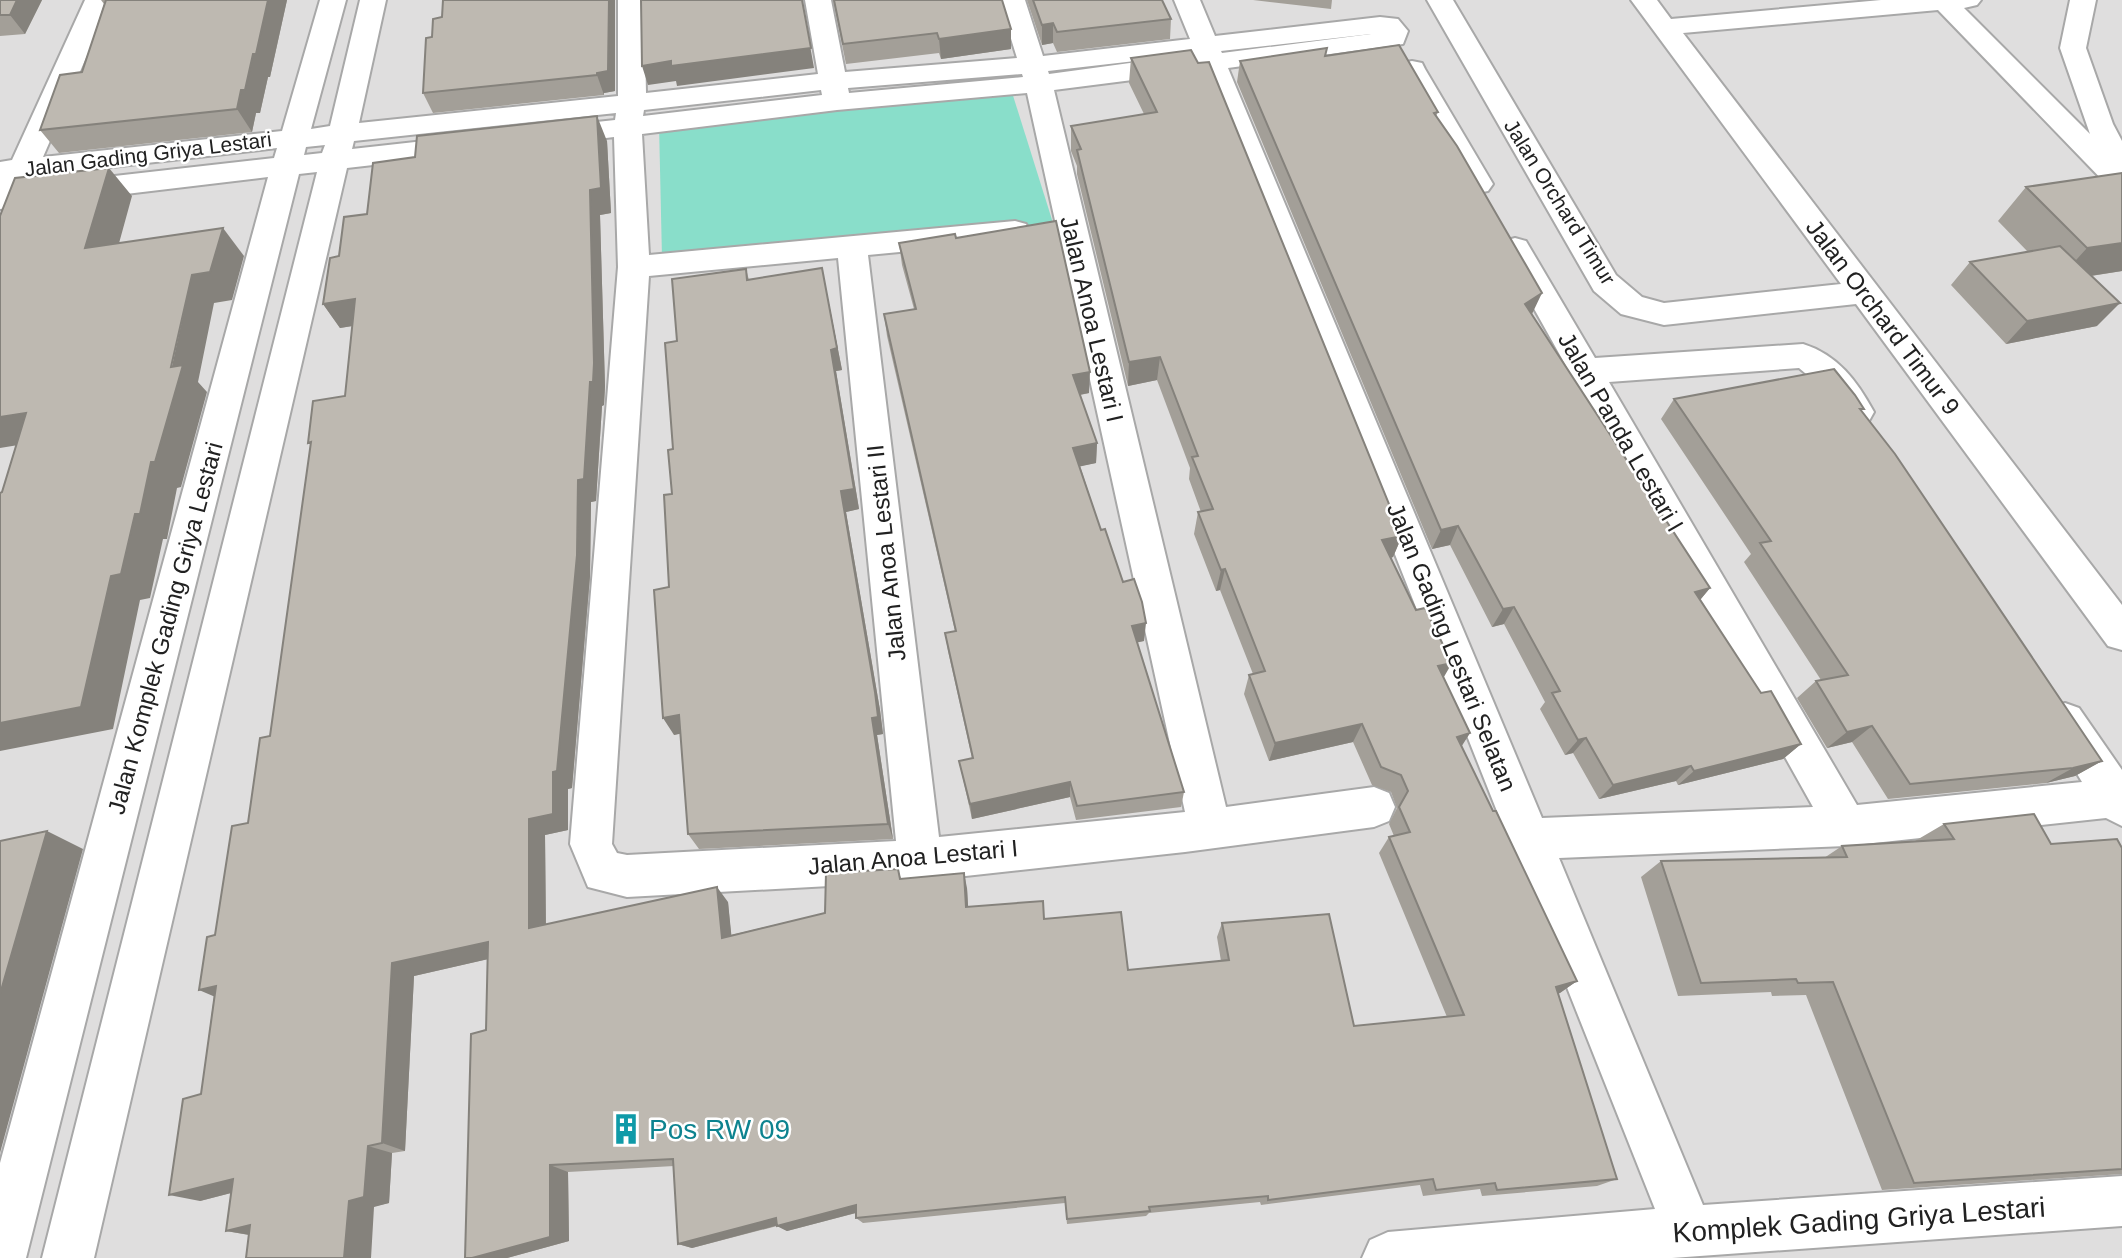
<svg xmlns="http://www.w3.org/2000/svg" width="2122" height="1258" font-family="Helvetica,sans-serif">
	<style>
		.residential { fill: #dfdede }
		.pitch { fill: #89deca }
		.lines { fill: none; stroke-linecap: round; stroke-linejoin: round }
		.minor-casing { stroke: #a8a8a8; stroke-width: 4 }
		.minor { fill: #fff; fill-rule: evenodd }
		.wall { fill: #a39f98 }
		.shaded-wall { fill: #85827c }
		.building { fill: #beb9b1; stroke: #85827c; stroke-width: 2 }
		.labels { text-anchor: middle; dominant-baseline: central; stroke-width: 5; stroke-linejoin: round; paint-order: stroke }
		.far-street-label { font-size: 21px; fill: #212121; stroke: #fff }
		.street-label { font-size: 24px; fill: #212121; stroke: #fff }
		.near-culture-label { font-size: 28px; fill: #0d838f; stroke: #fff; text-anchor: start }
		.near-street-label { font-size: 28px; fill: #212121; stroke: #fff }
	</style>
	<rect width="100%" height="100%" fill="#f1f0e8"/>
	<path class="residential" d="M0,0H2122V1258H0Z"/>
	<path class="pitch" d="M1010,86L1053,223L662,258L659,124Z"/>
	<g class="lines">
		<defs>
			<path id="minor" d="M85,0H111L43,157L282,131L320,0H346L311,129L330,126L360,0H386L359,123L618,96V0H644L646,93L818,74L805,0H831L845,72L1017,58L999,0H1025L1043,56L1190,39L1174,0H1200L1215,36L1380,17L1398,19L1408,31L1403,44L1228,68L1542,818L1813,807L1500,248L1504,241L1515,238L1526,241L1595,358L1803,344C1838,355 1857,381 1874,412L1869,421L1857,425L1845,421L1823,388L1799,368L1609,382L1857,805L2082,782L2045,721L2051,708L2065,703L2079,708L2122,770V826L2106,818L1846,846L1559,858L1703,1205L2122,1176V1226L1672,1258H1362L1370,1240L1388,1232L1655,1209L1203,71L1054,90L1226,807L1374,787L1389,793L1395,807L1389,821L1374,827L1185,852L920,881L627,897L588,887L570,844L618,267L614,137L550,145L540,142L536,136L540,130L550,127L615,120L616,113L354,141L352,149L469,136L479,139L483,145L479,151L469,154L347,168L94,1258H42L317,172L299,174L26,1258H0V1163L268,177L0,209V162L12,160ZM1371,34L1222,53L1221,51ZM1196,54L1049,74L1048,71ZM1022,74L1023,77L849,93L848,88ZM821,90L822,95L643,116L644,110ZM1027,93L1185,812L939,837L868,255L1015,241L1026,238L1030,231L1026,224L1015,221L649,255L642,134L837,110ZM325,145L322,153L304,155L306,147ZM277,148L274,158L26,186L33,176ZM838,258L896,841L627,855L617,853L612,844L649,276Z
				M1427,0H1453L1616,275L1642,297L1664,303L1841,284L1631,0H1657L1671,19L1881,0H1981L1977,5L1964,8L2090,134L2060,48L2070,0H2096L2086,48L2113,124L2122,141V192L2112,190L1938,10L1683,33L2122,605V650L2108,646L1856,304L1664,325L1621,314L1594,291Z
				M1412,61L1422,63L1425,69L1493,184L1488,191L1478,193L1468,191L1463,184L1399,69L1402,63Z"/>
		</defs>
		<use href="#minor" class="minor-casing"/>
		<use href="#minor" class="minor"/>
	</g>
	<path class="wall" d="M0,0H42L25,34L0,36Z
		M101,0H287L270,77H268L260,113H256L252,132L59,153L40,130L82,72L104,4Z
		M615,0V91L604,93V95L433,113L423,93L432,37L442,17Z
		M833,0H1002L1011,49L941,59L939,53L846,64Z
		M1027,0H1162L1171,19L1170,39L1057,52L1053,43L1042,45Z
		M1253,0H1332L1331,9Z
		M1131,58L1402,536L1393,557L1391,558L1443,678L1470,733L1461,746L1577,981L1558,994L1617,1179L1597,1186L1482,1196L1480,1189L1423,1196L1420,1185L1261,1205L1260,1202L1149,1213L1146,1216L1067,1224L1065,1203L863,1223L856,1218V1213L787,1231L777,1226L692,1248L678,1244L674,1166L568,1172L569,1241L507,1258H465L486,1030L488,959L414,976L405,1151L392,1153L389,1203L249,1235L226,1231L231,1193L200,1201L201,1094L214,996L215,935L248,823L270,736L345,396L352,326L340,328L323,304L339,256L367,214L607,141L611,213L600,215L605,386L604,405L602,406L596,501L591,502L590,576L572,788L568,789V830L545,835L546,924L728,902L731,935L825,913L898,869L901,879L967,888L968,907L1044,919L1128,970L1221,961L1217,937L1222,923L1354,1026L1447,1017L1379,853L1389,837L1394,836L1389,824L1397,808L1391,792L1372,785L1353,742L1269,761L1244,694L1249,675L1253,674L1220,590L1216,591L1194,534L1198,512H1201L1189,479L1190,468L1157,380L1128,386L1077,174V166L1071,151V126L1144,114L1129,83Z
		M1240,61L1438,112L1436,116L1532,314L1710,588L1700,600L1761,693L1801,744L1783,759L1678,785L1676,781L1599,799L1573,753L1565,755L1540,709L1545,702L1504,624L1492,627L1450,545L1432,549L1237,82Z
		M2026,187L2122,271L2091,276L2097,326L2006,344L1951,285L1970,262L2028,252L1998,221Z
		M956,238L1089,393L1080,395L1097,443L1096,463L1080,466L1101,530L1123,582L1144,641L1137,642L1184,792L1181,807L1076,820L1070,797L972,819L959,761L972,758L948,651L945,633L955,631L887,336L884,314L914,309L902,265L899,243Z
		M822,268L842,370L836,371L859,509L846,512L880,710L883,734L877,735L893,839L699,849L688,834L681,733L674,735L669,587L677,341L746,269L749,280Z
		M1674,399L1861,412L2102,761L2075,776L2046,783L1888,799L1852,742L1827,748L1797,698L1816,681L1821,680L1744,562L1751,554L1661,419Z
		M1944,824L2051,844L2122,848V1174L1882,1190L1806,995L1772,996L1771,992L1678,996L1641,877L1661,861L1824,858L1842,846L1915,841Z"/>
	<path class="shaded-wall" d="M17,0H42L25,34L10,15Z
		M268,0H287L270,77H268L260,113H256L252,132L237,109L241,90L253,54Z
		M609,0H615V91L604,93V95L597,75Z
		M802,0L814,68L677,86L676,81L648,85L642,66L671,61Z
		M1053,23V43L1042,45V25Z
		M1011,29V49L941,59L939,39Z
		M597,116L607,141L611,213L600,215L605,386L604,405L602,406L596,501L591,502L590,576L572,788L568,789V830L545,835L546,942L529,928V819L553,772L590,190Z
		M109,168L132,196L110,276L85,248Z
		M223,228L244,256L232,300L214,303L198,382L207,392L181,487L177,488L167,539H163L150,598L140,600L113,729L0,751V723L111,576L135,514L151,462L192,275Z
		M2122,243V271L2057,281L2087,248Z
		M822,268L842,370L836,371L859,509L846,512L880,710L883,734L877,735L893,839L888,824L872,718L841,491L831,350Z
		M1542,293L1532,314L1516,324L1525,304Z
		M355,299L371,323L340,328L323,304Z
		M2120,303L2097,326L2006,344L2027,321Z
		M1160,357L1157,380L1128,386L1129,362Z
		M1090,372L1089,393L1073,396V375Z
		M26,413L55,439L0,448V417Z
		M1097,443L1096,463L1073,468V448Z
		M1458,526L1450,545L1432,549L1441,530Z
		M1402,536L1393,557L1374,562L1382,540Z
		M1225,569L1220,590L1216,591L1221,570Z
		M1710,588L1695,606V592Z
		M1514,607L1504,624L1492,627L1503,609Z
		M1146,623L1144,641L1130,644L1132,626Z
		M1452,663L1441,682L1438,666Z
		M679,715L689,732L674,735L663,718Z
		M1362,724L1353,742L1269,761L1275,743Z
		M1872,726L1852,742L1827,748L1847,732Z
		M1470,733L1458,752L1457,737Z
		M1586,738L1573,753L1565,755L1578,740Z
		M1801,744L1783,759L1678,785L1694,771Z
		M2102,761L2075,776L2046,783L2073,768Z
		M1691,766L1676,781L1599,799L1613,785Z
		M1070,782V797L972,819L970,804Z
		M47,831L83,849L0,1153V994Z
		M964,873L967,888L969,921L966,907Z
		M717,887L728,902L733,951L722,938Z
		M488,942L506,955L414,976L405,1151L382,1143L392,963Z
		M1577,981L1560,993L1540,999L1556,987Z
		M216,986L227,1002L199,990Z
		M368,1146L392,1153L389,1203L374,1207L371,1258H344L349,1201Z
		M550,1165L568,1172L569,1241L507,1258H472Z
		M233,1179L262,1185L200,1201L169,1195Z
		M856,1205L863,1211L787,1231L777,1226Z
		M776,1218L786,1223L692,1248L678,1244Z
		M250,1225L256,1236L226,1231Z"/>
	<path class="building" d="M0,0H17L10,15H0Z
		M106,0H268L256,54H253L245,90H241L237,109L40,130L60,75L82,72Z
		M443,0H609L608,71L597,73V75L423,93L426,38L432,37L433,19L442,17Z
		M641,0H802L811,48L671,66V61L642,66Z
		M834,0H1002L1011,29L939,39L937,33L843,44Z
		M1033,0H1162L1171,19L1057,32L1053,23L1042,25Z
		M1399,45L1438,112L1434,113L1457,146L1542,293L1525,304L1710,588L1695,592L1761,693L1771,691L1801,744L1694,771L1691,766L1613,785L1586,738L1578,740L1552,693L1560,691L1514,607L1503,609L1458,526L1441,530L1240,61L1327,48L1325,56Z
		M1191,50L1198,63L1209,62L1402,536L1382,540L1416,610L1425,608L1452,663L1438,666L1470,733L1457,737L1493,811H1496L1577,981L1556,987L1617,1179L1497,1190L1495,1183L1436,1190L1433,1179L1268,1200V1196L1149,1207L1150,1211L1067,1219L1065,1197L856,1218V1205L777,1226L776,1218L678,1244L673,1159L550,1165V1237L472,1258H465L471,1034L486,1030L488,942L392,963L382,1143L368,1146L364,1197L349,1201L344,1258H246L250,1225L226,1231L233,1179L169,1195L183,1099L201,1094L216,986L199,990L207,937L215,935L232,826L248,823L260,738L270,736L311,442L308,443L313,401L345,396L355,299L323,304L330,258L339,256L344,217L367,214L373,163L415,157L417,136L597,116L601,188L590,190L594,363L593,382H590L584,479L578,480L577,555L557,771L553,772V814L529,819V928L717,887L722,938L825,913L826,873L898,869L900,879L964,873L966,907L1043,901L1044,919L1121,912L1128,970L1229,960L1222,923L1329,914L1354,1026L1464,1015L1389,837L1410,832L1399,807L1408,791L1401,775L1381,767L1362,724L1275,743L1249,675L1265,671L1225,569L1221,570L1198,512L1213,509L1192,457L1198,456L1160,357L1129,362L1077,150L1081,149L1071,126L1157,112L1131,58Z
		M109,168L85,248L223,228L210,272L192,275L171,367L183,365L155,462H151L140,514H135L121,574L111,576L81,707L0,723V493L2,492L26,413L0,417V216L15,178Z
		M2122,173V243L2087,248L2026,187Z
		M1056,221L1090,372L1073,375L1097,443L1073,448L1101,530L1105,529L1123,582L1134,579L1142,602L1146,623L1132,626L1184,792L1077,806L1070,782L970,804L959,761L973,758L945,633L956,631L884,314L916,309L899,243L955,234L956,238Z
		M2060,246L2120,303L2027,321L1970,262Z
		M822,268L837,348L831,350L854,489L841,491L875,692L878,717L872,718L888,824L688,834L679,715L663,718L654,590L669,587L664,495L672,494L668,450L673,449L665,343L677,341L672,279L746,269L747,280Z
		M1834,369L1855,395L1864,409H1860L1895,454L2102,761L2073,768L1910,784L1872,726L1847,732L1816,681L1848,675L1760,543L1771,541L1674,399Z
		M2034,814L2051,844L2117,839L2122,848V1169L1914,1183L1833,982L1798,983L1796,979L1701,983L1661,861L1847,857L1842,846L1954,839L1944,824Z
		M47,831L0,994V841Z"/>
	<defs>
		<symbol id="building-bare" viewBox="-9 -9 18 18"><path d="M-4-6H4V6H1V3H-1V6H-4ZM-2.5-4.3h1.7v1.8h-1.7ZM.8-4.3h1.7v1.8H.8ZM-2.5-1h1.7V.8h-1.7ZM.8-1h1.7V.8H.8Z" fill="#0f9aa8" stroke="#fff" stroke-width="2.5" paint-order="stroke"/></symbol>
	</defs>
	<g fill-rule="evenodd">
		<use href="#building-bare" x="604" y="1107" width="44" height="44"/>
	</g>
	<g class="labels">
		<g class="far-street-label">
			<text transform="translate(148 154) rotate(-7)">Jalan Gading Griya Lestari</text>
			<text transform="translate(1560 202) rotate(58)">Jalan Orchard Timur</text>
		</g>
		<g class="street-label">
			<text transform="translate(1883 317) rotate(53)">Jalan Orchard Timur 9</text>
			<text transform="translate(1092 319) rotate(77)">Jalan Anoa Lestari I</text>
			<text transform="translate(1621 432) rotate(60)">Jalan Panda Lestari I</text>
			<text transform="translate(886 553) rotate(-96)">Jalan Anoa Lestari II</text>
			<text transform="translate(165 628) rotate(-75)">Jalan Komplek Gading Griya Lestari</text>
			<text transform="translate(1452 647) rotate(68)">Jalan Gading Lestari Selatan</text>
			<text transform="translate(913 857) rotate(-5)">Jalan Anoa Lestari I</text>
		</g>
		<g class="near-culture-label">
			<text x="649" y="1129">Pos RW 09</text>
		</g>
		<g class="near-street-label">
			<text transform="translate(1859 1220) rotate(-4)">Komplek Gading Griya Lestari</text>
		</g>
	</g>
</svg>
